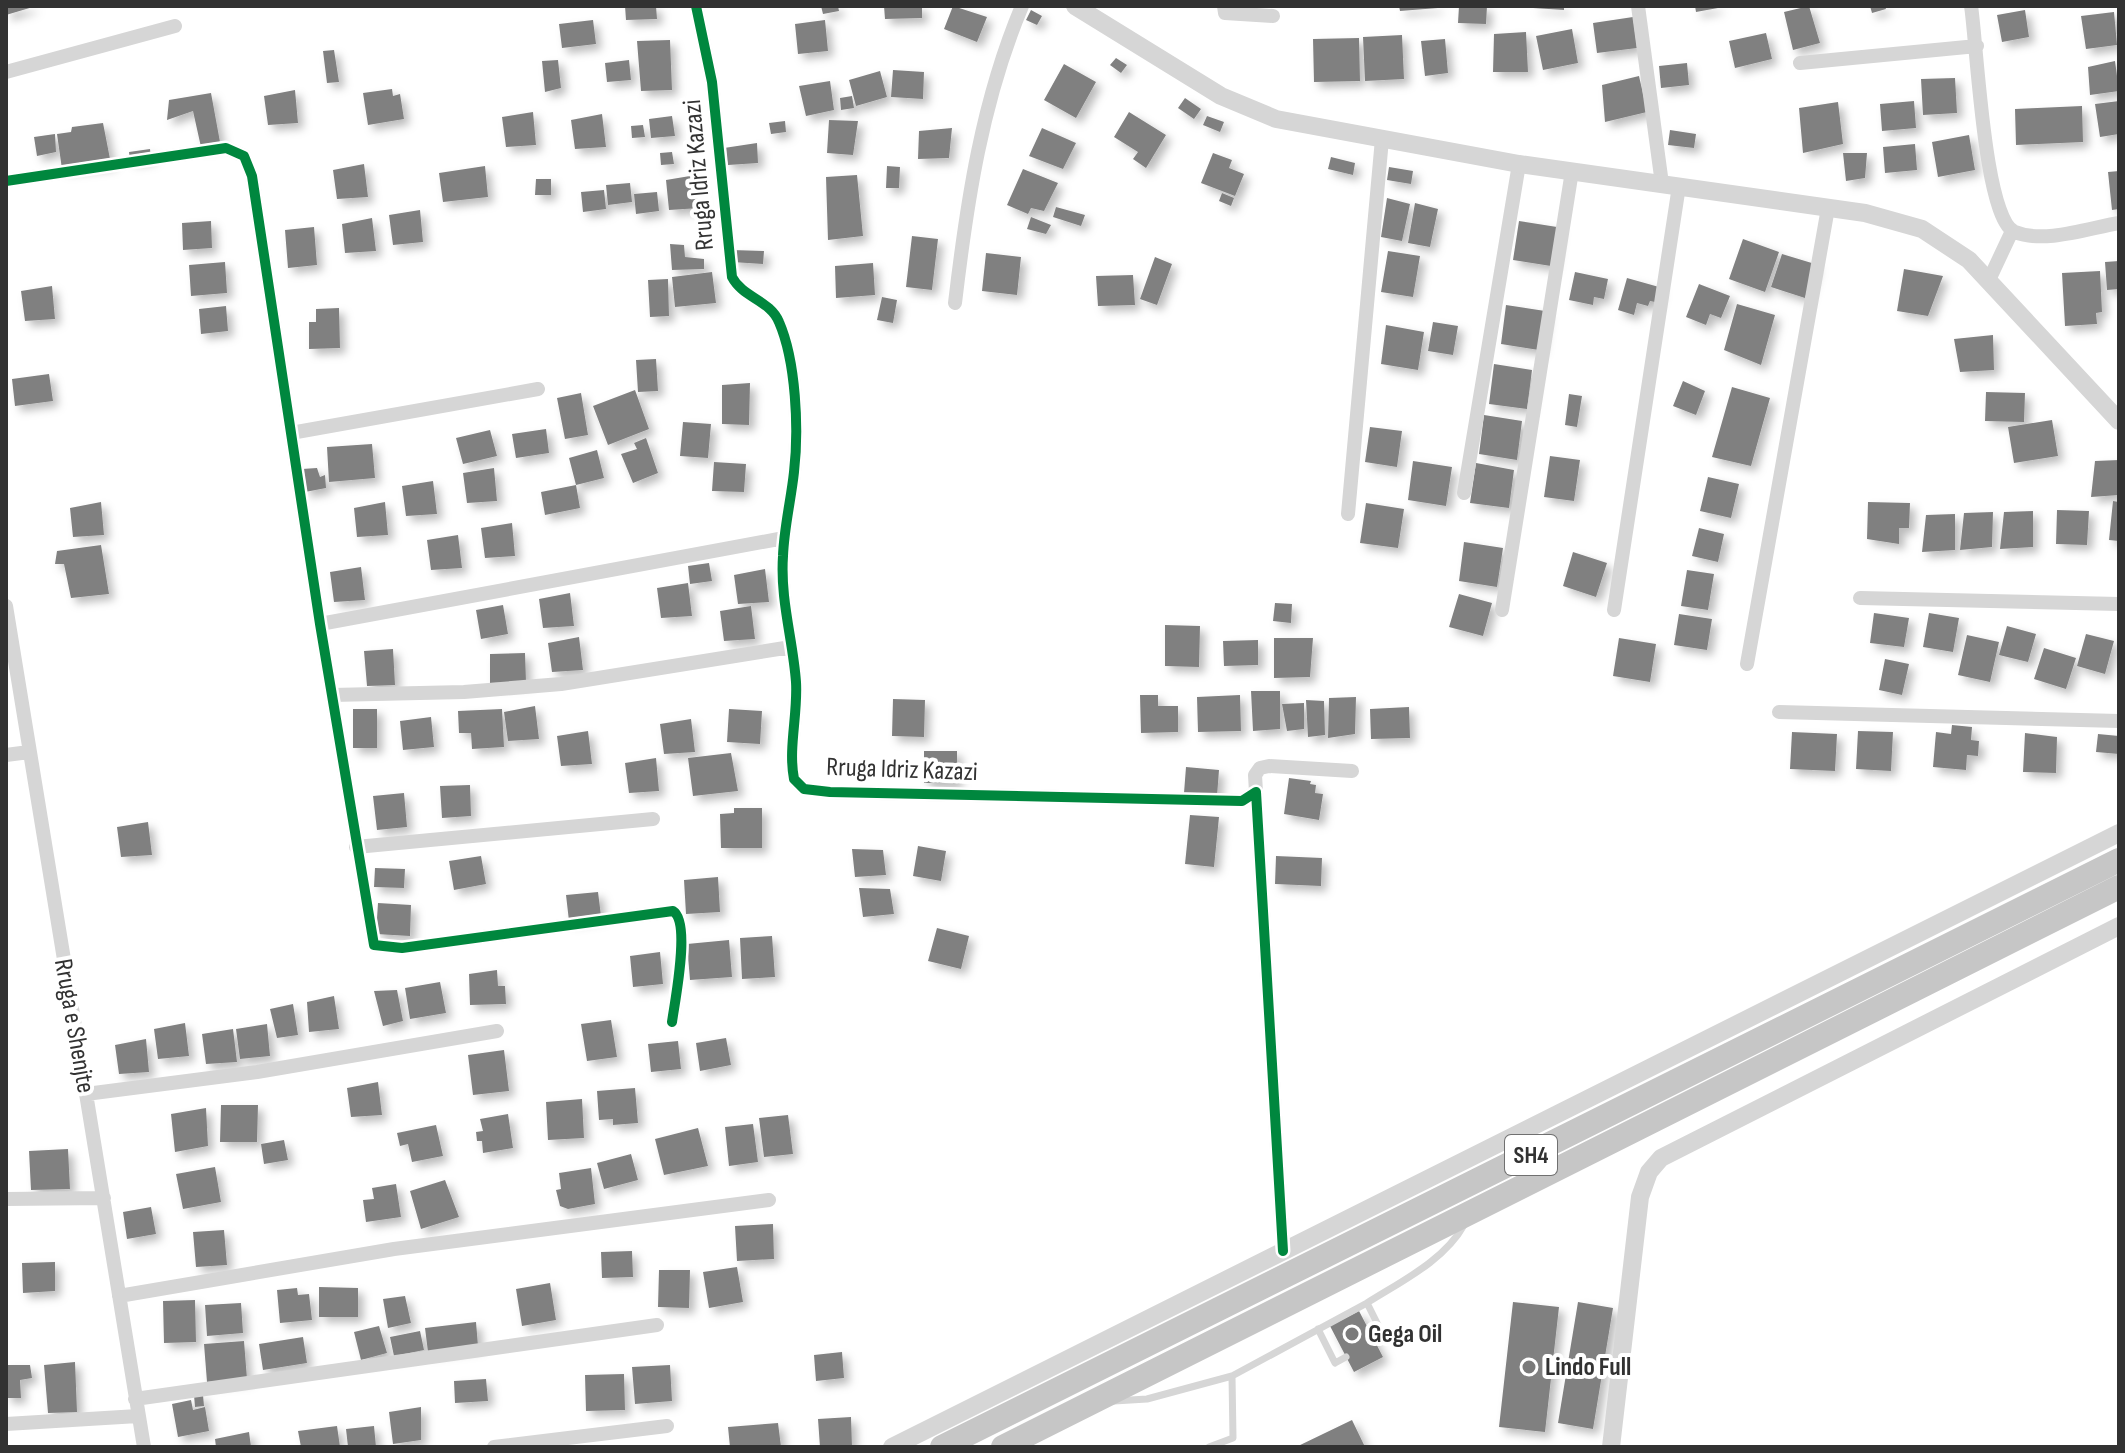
<svg xmlns="http://www.w3.org/2000/svg" width="2125" height="1453" font-family="'Sofia Sans Condensed',sans-serif">
	<style>
		.building { fill: #808080; filter: url(#shadow) }
		.lines { fill: none; stroke-linecap: round; stroke-linejoin: round }
		.service { stroke: #d6d6d6; stroke-width: 7 }
		.minor { stroke: #d6d6d6; stroke-width: 14 }
		.tertiary { stroke: #d6d6d6; stroke-width: 18 }
		.trunk { stroke: #c6c6c6; stroke-width: 24 }
		.cycleway-casing { stroke: #fff; stroke-width: 15 }
		.cycleway { stroke: #00873e; stroke-width: 10 }
		.poi-dot { fill: #7a7a7a; stroke: #fff; stroke-width: 3 }
		.labels { text-anchor: middle; dominant-baseline: central; stroke-width: 8; stroke-linejoin: round; paint-order: stroke }
		.shield { fill: #fff; stroke: #707070; stroke-width: 2 }
		.shield-label { font-size: 24px; font-weight: bold; fill: #323232 }
		.street-label { font-size: 26px; fill: #323232; stroke: #fff }
		.poi-label { font-size: 26px; font-weight: bold; fill: #323232; stroke: #fff; text-anchor: start }
	</style>
	<defs>
		<filter id="shadow"><feDropShadow dx="5.5" dy="5.5" stdDeviation="4" flood-color="#0004"/></filter>
	</defs>
	<rect width="100%" height="100%" fill="#fff"/>
	<path class="building" d="M6,6H33V7L6,15Z
		M625,6H656L657,19L626,20Z
		M821,6H838L839,11L823,14Z
		M884,6H922V18L885,19Z
		M953,6L987,17L977,42L944,29Z
		M1399,6H1438V8L1400,11Z
		M1459,6H1487L1486,24L1458,23Z
		M1533,6H1564V10L1533,8Z
		M1695,6H1718V8L1696,12Z
		M1809,6L1820,43L1793,50L1784,12Z
		M1870,6H1885L1886,9L1872,13Z
		M1031,10L1042,16L1037,25L1026,20Z
		M2025,10L2029,37L2002,42L1997,15Z
		M2114,12L2117,45L2086,49L2081,16Z
		M1633,17L1637,48L1597,53L1593,23Z
		M593,20L596,44L562,48L559,24Z
		M825,20L828,51L798,54L795,24Z
		M1572,29L1578,63L1543,70L1536,36Z
		M1526,32L1528,72H1493L1494,34Z
		M1766,33L1772,59L1735,68L1729,41Z
		M1402,35L1404,79L1365,81L1363,37Z
		M1359,38L1360,81L1314,82L1313,39Z
		M1445,39L1448,73L1425,76L1421,41Z
		M670,40L672,90L641,91L637,41Z
		M334,50L339,82L327,83L323,51Z
		M1116,58L1127,65L1121,73L1110,65Z
		M558,60L561,88L545,92L542,61Z
		M629,60L631,80L607,82L605,63Z
		M2115,61L2119,91L2090,95L2088,67Z
		M1687,63L1689,85L1661,88L1659,66Z
		M1064,64L1096,82L1076,118L1044,100Z
		M893,70L924,72L923,99L891,97Z
		M880,71L887,97L856,106L849,80Z
		M1639,76L1647,112L1605,122L1602,85Z
		M1955,78L1957,113L1923,115L1921,79Z
		M830,81L834,110L806,116L799,86Z
		M392,89L393,96L400,94L404,119L368,125L363,93Z
		M295,90L298,123L268,125L264,96Z
		M211,93L220,142L201,147L193,111L167,120L169,100Z
		M852,96L854,108L841,110L840,98Z
		M1185,98L1201,109L1194,119L1178,108Z
		M1914,101L1916,128L1882,131L1880,104Z
		M2119,101V134L2100,137L2095,104Z
		M1838,102L1843,144L1803,153L1799,108Z
		M2082,106L2083,142L2016,145L2015,109Z
		M533,112L536,145L506,147L502,117Z
		M1129,112L1166,135L1146,168L1133,159L1138,152L1114,137Z
		M602,114L606,147L575,149L571,120Z
		M672,116L675,136L651,138L649,119Z
		M1207,116L1224,122L1220,132L1203,125Z
		M829,120L858,121L853,155L827,153Z
		M785,121L786,132L771,134L769,123Z
		M103,123L111,164L62,169L57,134L71,132L72,127Z
		M643,125L645,137L632,138L631,126Z
		M952,128L949,158L918,159L919,131Z
		M1042,128L1076,143L1063,169L1029,156Z
		M1670,130L1696,134L1694,148L1668,145Z
		M55,134L56,152L37,156L34,137Z
		M1969,135L1975,170L1938,177L1932,142Z
		M757,143L758,163L728,165L724,148Z
		M1915,144L1917,170L1885,173L1883,147Z
		M150,149L151,158L130,161L129,152Z
		M672,152L674,164L661,165L660,153Z
		M1213,153L1232,160L1229,168L1244,174L1235,196L1201,183Z
		M1843,153H1867L1865,178L1846,181Z
		M1331,157L1355,163L1353,175L1328,169Z
		M364,164L368,197L337,199L333,170Z
		M485,166L488,197L443,202L439,173Z
		M887,166L900,167L899,188H886Z
		M1389,167L1413,171L1411,184L1387,180Z
		M1023,169L1058,183L1044,211L1031,208L1028,214L1007,205Z
		M2119,171V209L2112,210L2108,172Z
		M696,175L700,208L669,210L666,180Z
		M857,175L863,236L828,240L826,177Z
		M536,179H551V195H535Z
		M630,183L632,202L608,205L606,185Z
		M604,190L606,209L583,212L581,192Z
		M657,192L659,211L636,214L634,194Z
		M1222,193L1234,198L1231,206L1219,201Z
		M1387,198L1410,204L1402,241L1381,237Z
		M1415,203L1438,209L1430,247L1408,243Z
		M1056,207L1085,215L1081,226L1053,217Z
		M420,210L423,242L393,245L389,215Z
		M1031,217L1051,225L1046,234L1027,229Z
		M372,218L376,251L345,253L342,224Z
		M211,221L212,248L183,250L182,223Z
		M1519,221L1557,227L1551,266L1513,260Z
		M314,227L317,265L288,268L285,230Z
		M912,236L938,239L932,290L906,287Z
		M1743,239L1779,252L1765,292L1729,279Z
		M670,244L684,245L685,257L704,259V269L672,270Z
		M732,250L764,251L763,264L732,262Z
		M1388,251L1420,256L1413,297L1381,292Z
		M986,253L1021,257L1017,295L982,291Z
		M1782,254L1815,264L1805,298L1771,287Z
		M1155,257L1172,264L1157,305L1140,299Z
		M2119,261V289L2107,290L2105,262Z
		M225,262L227,293L191,296L189,265Z
		M873,263L875,295L836,298L835,266Z
		M1904,269L1943,276L1928,316L1897,311Z
		M2100,271L2102,312L2096,313L2097,324L2065,326L2062,273Z
		M712,272L716,303L675,307L672,277Z
		M1575,272L1608,279L1604,299L1594,297L1593,305L1569,300Z
		M1133,275L1135,305L1098,306L1096,276Z
		M1627,278L1659,287L1655,302L1650,301L1648,306L1637,303L1634,315L1618,310Z
		M668,279L669,316L650,317L648,280Z
		M1699,284L1730,296L1721,318L1710,314L1706,325L1686,317Z
		M52,286L55,319L25,321L21,291Z
		M882,297L897,300L893,323L877,320Z
		M1737,304L1775,315L1761,365L1724,350Z
		M1506,305L1545,311L1539,350L1501,344Z
		M226,306L228,331L201,334L199,309Z
		M339,308L340,348L309,349V322H316V309Z
		M1433,322L1458,326L1453,355L1428,351Z
		M1386,325L1424,332L1418,370L1381,364Z
		M1993,335L1994,370L1960,372L1954,339Z
		M656,359L658,391L638,392L636,360Z
		M1494,364L1532,370L1527,409L1489,404Z
		M49,374L53,401L15,406L12,379Z
		M1683,381L1705,391L1696,415L1673,406Z
		M750,383L749,425L722,424V385Z
		M1732,387L1770,398L1751,466L1712,457Z
		M635,390L649,429L608,445L593,406Z
		M1986,392L2025,393L2024,422L1985,421Z
		M581,393L588,435L565,439L557,398Z
		M1569,394L1582,396L1577,427L1565,425Z
		M1484,415L1522,421L1517,460L1479,454Z
		M2052,420L2058,456L2014,463L2008,427Z
		M683,422L711,424L708,458L680,456Z
		M1370,427L1402,431L1397,467L1365,462Z
		M546,429L549,453L516,458L512,434Z
		M490,430L497,456L463,464L456,438Z
		M646,438L658,473L633,483L621,454L637,449L634,443Z
		M372,444L375,478L329,482L327,447Z
		M597,450L604,478L576,485L569,458Z
		M1550,456L1580,460L1574,501L1544,497Z
		M2119,460V495L2091,497L2095,461Z
		M1413,461L1452,467L1446,506L1408,500Z
		M714,462L746,464L744,492L712,491Z
		M1476,463L1514,470L1509,508L1470,503Z
		M317,468L320,477L325,475L326,488L305,492L302,469Z
		M494,468L497,501L467,503L463,473Z
		M1708,477L1739,484L1731,518L1700,511Z
		M433,481L437,514L406,516L402,486Z
		M576,485L580,508L545,515L541,492Z
		M2113,501L2119,502V541L2109,540Z
		M101,502L104,535L73,537L70,508Z
		M385,502L388,535L357,537L354,508Z
		M1868,502L1910,503L1909,528H1899V544L1867,539Z
		M1366,503L1404,509L1398,548L1360,543Z
		M2057,510L2089,511L2087,545L2056,544Z
		M2033,511V547L2000,549L2004,512Z
		M1993,512L1992,547L1960,550L1964,513Z
		M1955,514V550L1922,552L1926,515Z
		M512,523L515,556L485,558L481,528Z
		M1699,528L1724,534L1718,562L1692,556Z
		M458,535L462,568L431,570L427,540Z
		M1464,542L1503,548L1497,587L1459,581Z
		M101,545L109,594L71,598L64,564H55L57,551Z
		M1573,552L1607,563L1596,597L1563,586Z
		M709,563L712,581L690,584L688,566Z
		M361,567L365,600L334,602L330,572Z
		M765,569L769,602L738,604L734,575Z
		M1687,570L1714,574L1708,610L1681,606Z
		M688,583L692,616L661,618L657,588Z
		M570,593L574,626L543,628L539,599Z
		M1459,594L1492,603L1483,636L1449,627Z
		M1275,603L1292,604L1291,623L1273,621Z
		M503,605L508,634L481,639L476,610Z
		M751,606L755,639L724,641L720,611Z
		M1874,613L1909,618L1904,647L1870,643Z
		M1929,613L1959,618L1953,652L1923,647Z
		M1679,614L1712,619L1707,650L1674,645Z
		M1165,625L1200,626L1199,667L1165,666Z
		M2007,626L2036,634L2028,662L1999,655Z
		M2086,634L2114,641L2105,674L2077,666Z
		M1967,635L1999,642L1990,682L1958,675Z
		M579,637L583,670L552,672L548,643Z
		M1274,638H1313L1310,677L1274,678Z
		M1619,638L1656,644L1650,682L1613,676Z
		M1258,640V665L1224,666L1223,641Z
		M2044,648L2076,658L2066,689L2034,679Z
		M393,649L395,685L367,686L364,651Z
		M525,653L526,682L490,683V654Z
		M1885,659L1909,664L1902,695L1879,690Z
		M1251,691H1280V729L1253,731Z
		M1140,695H1158V706H1178V732L1141,733Z
		M1240,695L1241,731L1198,732L1197,697Z
		M1356,697L1355,734L1328,738L1329,698Z
		M893,699L925,700L924,737L892,736Z
		M1306,700L1324,701L1325,735L1308,737Z
		M1304,703V729L1287,731L1282,704Z
		M535,706L539,739L508,741L504,712Z
		M1409,707L1410,738L1371,739L1370,709Z
		M353,709H377V748H353Z
		M502,709L504,747L472,749L471,733H459L458,711Z
		M729,709L762,711L760,744L727,742Z
		M431,717L434,747L403,750L400,721Z
		M691,719L695,752L664,754L660,724Z
		M1952,725L1972,727L1971,740L1979,741L1978,756L1967,755L1966,770L1933,767L1936,732L1951,734Z
		M588,731L592,764L561,766L557,736Z
		M1858,731L1893,732L1891,771L1856,769Z
		M1792,732L1837,734L1835,771L1790,769Z
		M2025,733L2057,737L2056,773L2023,772Z
		M2098,734L2119,736V754L2096,752Z
		M924,751H957V783H924Z
		M731,753L738,791L693,796L688,758Z
		M656,758L659,791L629,793L625,763Z
		M1186,767L1219,770L1217,796L1184,793Z
		M1289,778L1311,781L1310,784L1316,785L1315,793L1323,794L1319,820L1284,814Z
		M470,785L471,816L442,818L440,786Z
		M404,793L407,827L377,830L373,796Z
		M734,808H762V848H721L720,814L734,813Z
		M1190,815L1219,817L1214,867L1185,864Z
		M148,822L152,855L121,857L117,827Z
		M918,846L946,851L941,881L913,876Z
		M852,849L883,850L886,875L855,877Z
		M481,856L486,884L454,890L449,861Z
		M1276,856L1322,858L1321,886L1275,884Z
		M375,868L405,869L404,888L374,887Z
		M718,877L720,912L686,914L684,880Z
		M859,888L890,889L894,914L863,917Z
		M598,892L601,916L569,921L566,895Z
		M378,903L411,905L410,936L376,934Z
		M937,928L969,936L961,969L928,961Z
		M772,936L775,977L742,979L740,938Z
		M729,940L732,977L690,980L687,944Z
		M660,952L663,984L633,987L630,956Z
		M497,970L498,986H505L506,1004L470,1005L469,974Z
		M440,982L446,1013L410,1019L405,988Z
		M397,990L403,1021L383,1026L374,991Z
		M334,996L339,1029L309,1032L307,1002Z
		M293,1004L298,1035L277,1038L270,1009Z
		M611,1020L617,1057L587,1061L581,1024Z
		M185,1023L189,1056L158,1059L154,1029Z
		M267,1024L270,1056L240,1059L236,1029Z
		M233,1029L237,1062L206,1064L202,1034Z
		M726,1038L731,1065L700,1071L696,1043Z
		M146,1039L149,1072L119,1074L115,1045Z
		M678,1041L681,1069L651,1072L648,1044Z
		M504,1050L509,1091L473,1095L468,1055Z
		M378,1082L382,1115L351,1117L347,1088Z
		M635,1088L638,1123L613,1125V1119L599,1120L597,1091Z
		M582,1099L584,1138L548,1140L546,1102Z
		M221,1105H258L257,1142H220Z
		M206,1108L208,1146L175,1152L171,1114Z
		M508,1114L513,1148L483,1153L482,1141H477L476,1132L483,1131L480,1119Z
		M788,1115L793,1154L764,1157L759,1118Z
		M753,1124L758,1162L729,1166L725,1127Z
		M436,1125L443,1156L412,1162L408,1144L400,1146L397,1133Z
		M698,1128L708,1166L664,1175L655,1139Z
		M284,1140L288,1160L264,1164L261,1144Z
		M68,1149L70,1189L31,1190L29,1151Z
		M631,1154L638,1180L604,1189L597,1163Z
		M215,1167L221,1202L183,1209L176,1174Z
		M591,1168L595,1204L568,1209L560,1206L556,1190L561,1189L559,1173Z
		M445,1180L459,1217L421,1229L410,1191Z
		M396,1184L401,1217L366,1222L363,1200L374,1199L372,1188Z
		M151,1207L156,1234L127,1239L123,1212Z
		M773,1224L774,1259L737,1261L735,1226Z
		M224,1230L227,1265L196,1267L193,1232Z
		M632,1251L633,1277L602,1278L601,1252Z
		M55,1262V1291L23,1293L22,1263Z
		M737,1267L743,1302L709,1308L703,1272Z
		M659,1270H690L689,1308L658,1307Z
		M550,1283L556,1320L522,1326L516,1289Z
		M319,1287L358,1288V1317H319Z
		M297,1288L298,1295L309,1294L312,1320L280,1323L277,1290Z
		M405,1296L411,1323L388,1328L383,1299Z
		M195,1300L196,1342L164,1343L163,1301Z
		M1513,1302L1559,1307L1545,1432L1499,1427Z
		M1578,1302L1613,1308L1593,1429L1558,1423Z
		M241,1303L243,1333L207,1336L205,1305Z
		M1359,1311L1383,1357L1354,1372L1330,1326Z
		M476,1322L478,1346L428,1352L425,1328Z
		M379,1326L387,1353L361,1360L354,1332Z
		M420,1331L424,1350L394,1356L390,1337Z
		M303,1337L307,1363L263,1370L259,1344Z
		M244,1341L247,1379L207,1382L204,1344Z
		M842,1352L844,1378L816,1381L814,1355Z
		M75,1362L77,1412L48,1413L44,1365Z
		M6,1365H30L32,1378L20,1380L21,1398H6Z
		M670,1365L672,1401L635,1404L632,1367Z
		M624,1374L625,1410L586,1411L585,1375Z
		M486,1379L488,1401L455,1403L454,1381Z
		M194,1395H203L204,1406L195,1407Z
		M191,1400L193,1410L205,1407L209,1431L178,1437L172,1404Z
		M421,1407V1440L393,1444L389,1412Z
		M851,1417L852,1447H820L818,1419Z
		M1352,1420L1365,1447H1296Z
		M778,1423L781,1447H730L728,1427Z
		M337,1426L340,1447H301L298,1431Z
		M374,1426L376,1447H348L346,1429Z
		M249,1432L251,1447H216L215,1439Z"/>
	<g class="lines">
		<path class="service" d="M1367,1303C1400,1282 1444,1261 1464,1225
			M1318,1329L1335,1363L1346,1357
			M1114,1401L1147,1399L1232,1376
			M1209,1447L1233,1438L1232,1376L1367,1303L1384,1337L1375,1342"/>
		<path class="minor" d="M696,6L712,82L732,277C743,298 770,300 779,322C796,361 799,429 794,472C791,500 784,528 783,556C780,600 793,640 796,682C798,714 788,748 794,779L804,789L830,792L1242,801L1256,792L1283,1251
			M1224,6L1225,13L1273,16
			M1638,6L1662,184
			M1971,6C1977,44 1984,220 2015,232C2044,244 2089,228 2119,223
			M1800,63L1977,46
			M6,72L175,26
			M6,181L226,148L244,156L252,176L320,624L374,945L402,948L673,911C691,922 675,1000 672,1022
			M1989,280L2012,231
			M955,303C967,201 982,101 1022,6
			M291,433L538,389
			M1464,493L1519,164
			M1348,514L1382,139
			M1860,598L2119,604
			M6,606L144,1447
			M1502,610L1572,171
			M1614,610L1679,186
			M320,624L784,538
			M1747,664L1828,208
			M332,695L464,692L561,684L791,647
			M1779,712L2119,721
			M6,755L29,752
			M1256,792L1255,775L1260,768L1269,766L1352,771
			M356,847L653,819
			M86,1094L257,1072L497,1031
			M6,1199L104,1198
			M119,1296L394,1249L769,1200
			M135,1399L657,1325
			M6,1424L138,1416
			M494,1447L667,1426"/>
		<path class="tertiary" d="M1075,6L1221,96L1276,119L1519,164L1865,213L1922,229L1969,260L2119,421
			M892,1447L2119,833
			M1611,1447L1640,1197L1649,1172L1661,1158L2119,926"/>
		<path class="trunk" d="M942,1447L2119,860
			M1003,1447L2119,887"/>
		<defs>
			<path id="cycleway" d="M696,6L712,82L732,277C743,298 770,300 779,322C796,361 799,429 794,472C791,500 784,528 783,556C780,600 793,640 796,682C798,714 788,748 794,779L804,789L830,792L1242,801L1256,792L1283,1251
				M6,181L226,148L244,156L252,176L320,624L374,945L402,948L673,911C691,922 675,1000 672,1022"/>
		</defs>
		<use href="#cycleway" class="cycleway-casing"/>
		<use href="#cycleway" class="cycleway"/>
	</g>
	<g class="poi-dot">
		<circle cx="1352" cy="1334" r="8"/>
		<circle cx="1529" cy="1367" r="8"/>
	</g>
	<g class="labels">
		<rect class="shield" x="1505" y="1135" width="52" height="40" rx="6"/>
		<g class="shield-label">
			<text x="1531" y="1155">SH4</text>
		</g>
		<g class="street-label">
			<text transform="translate(699 175) rotate(-95)">Rruga Idriz Kazazi</text>
			<text transform="translate(902 770) rotate(2)">Rruga Idriz Kazazi</text>
			<text transform="translate(74 1026) rotate(80)">Rruga e Shenjte</text>
		</g>
		<g class="poi-label">
			<text x="1368" y="1334">Gega Oil</text>
			<text x="1545" y="1367">Lindo Full</text>
		</g>
	</g>
	<rect width="2125" height="1453" fill="none" stroke="#323232" stroke-width="16"/>
</svg>
